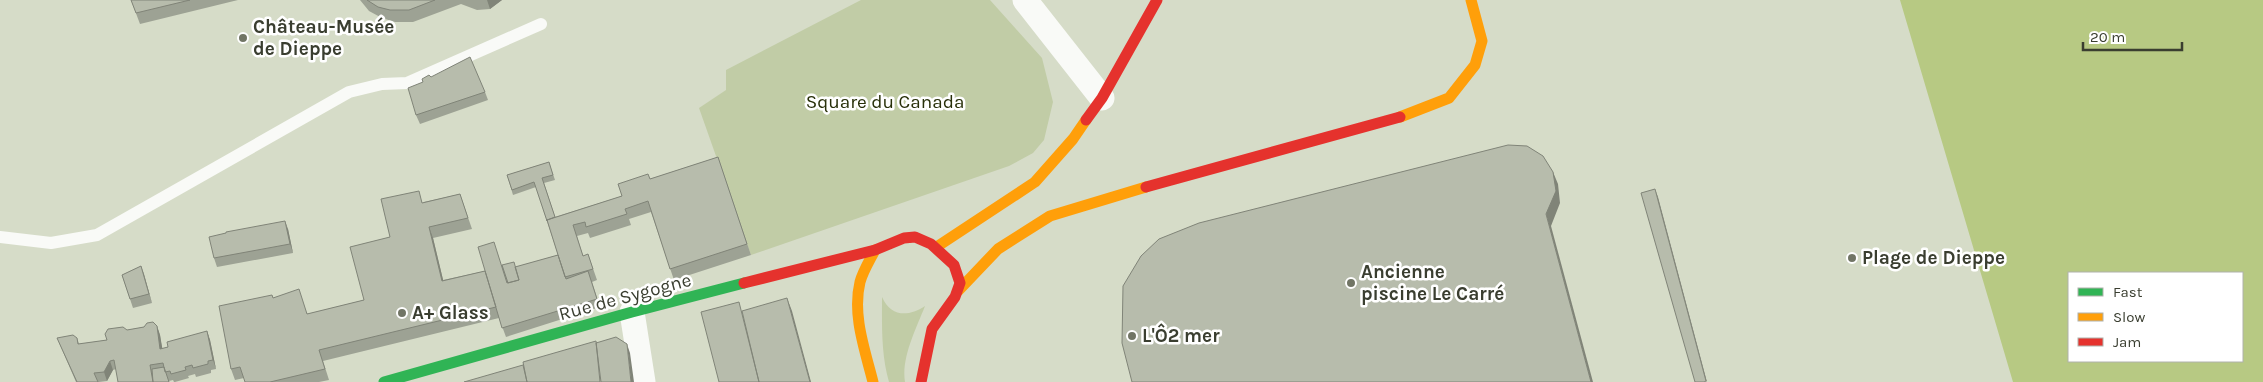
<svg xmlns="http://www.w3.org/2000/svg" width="2263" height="382" font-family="Karla,sans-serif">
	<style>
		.green { fill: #c1cca6 }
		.water { fill: #b7c983; fill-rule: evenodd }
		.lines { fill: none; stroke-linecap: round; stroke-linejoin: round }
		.lane { stroke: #f9faf7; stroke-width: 12 }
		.street { stroke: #f9faf7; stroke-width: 25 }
		.fast { stroke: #30b455; stroke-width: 11 }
		.slow { stroke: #ff9f0a; stroke-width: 11 }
		.jam { stroke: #e5322d; stroke-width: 11 }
		.wall { fill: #9da294 }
		.shaded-wall { fill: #808478 }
		.building { fill: #b7bcac; stroke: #808478 }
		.poi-dot { fill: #717565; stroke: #fff; stroke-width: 2 }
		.labels { text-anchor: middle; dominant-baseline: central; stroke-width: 5; stroke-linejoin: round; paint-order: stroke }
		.poi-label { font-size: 19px; font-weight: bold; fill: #3a3e30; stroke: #fff; text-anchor: start }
		.park-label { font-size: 19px; fill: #283009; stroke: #fff }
		.street-label { font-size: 19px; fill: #3a3e30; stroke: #fff }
	</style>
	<rect width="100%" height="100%" fill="#d6dcc8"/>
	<path class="green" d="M861,0H990L1042,58L1053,102L1044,140L1033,153L1009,166L751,255L699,108L726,90V70Z
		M882,297C891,317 908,317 925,306C916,329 901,358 905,382H889C881,354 882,326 882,297Z"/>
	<path class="water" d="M1900,0H2263V382H2013ZM2242,273V361H2069V273Z"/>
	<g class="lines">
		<path class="lane" d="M0,237L51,243L97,235L349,92L382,84L407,83L541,24"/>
		<path class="street" d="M1025,0L1102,98
			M632,312L643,382"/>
		<path class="fast" d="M384,382L632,312L744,283"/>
		<path class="slow" d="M1400,117L1449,98L1475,65L1482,41L1471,0
			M938,246L1035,182L1073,139L1086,120
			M958,291L998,249L1050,216L1146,187
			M873,382C865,350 852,315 860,282C863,271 870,260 875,250"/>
		<path class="jam" d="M1086,120L1102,98L1157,0
			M1146,187L1400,117
			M744,283L875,250L904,238L915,237L931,244L954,265L960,283L955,297L932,329L921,382"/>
	</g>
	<path class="wall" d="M131,0H238L140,24Z
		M360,0H502L490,9L477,10L461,4L413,22H395L382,18L369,11Z
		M431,77L485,92L488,100L420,124L416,115L423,82Z
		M718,157L751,255L674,280L651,212L629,219L631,225L590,238L588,233L577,236L583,256L588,254L597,280L592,282L600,307L506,337L499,318L323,361L329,380L319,382H245L244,378L235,380L231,369L273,298L308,314L364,300L390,237L424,202L460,194L472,229L433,238L443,280L485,271L502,265L516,267L558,255L536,187L513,195L507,175L549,162L555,180L544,183L555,217L622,196L650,179Z
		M288,229L293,253L217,267L214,258Z
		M141,266L152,303L133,308L122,275Z
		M157,326L160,335L162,349L168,347L207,331L210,340L216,369L211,370V373L196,377L195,374L188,376L189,378L175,382H174L173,380L169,381V382H118L116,369L113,370L107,381L99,382H76L57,338H77L79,344L107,340L127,330L144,327Z"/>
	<path class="shaded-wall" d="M487,0H502L490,9Z
		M1553,172L1558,184L1560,203L1551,226L1593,382H1591L1546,214Z
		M1655,189L1658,197L1707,382L1706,381Z
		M285,221L288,229L293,253L290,244Z
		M429,227L433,238L446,292L442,281Z
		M141,266L144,274L152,303L149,294Z
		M787,298L792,311L811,382H810Z
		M157,326L160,335L164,358L160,349Z
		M207,331L210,340L216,369L213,360Z
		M627,344L630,353L634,382H631Z
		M110,361L113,370L107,381L104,372Z"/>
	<path class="building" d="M131,0H190L136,13Z
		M367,0H435L409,10H390L378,7Z
		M470,57L485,92L416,115L408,88L423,82L422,79L429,75L431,77Z
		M1508,145L1527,146L1543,156L1553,172L1556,191L1546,214L1591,382H1132L1122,343L1123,286L1141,256L1159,239L1199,223Z
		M718,157L747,244L670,269L648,201L625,209L627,214L586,227L585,222L573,225L583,256L588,254L593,269L565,277L547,220L622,196L618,184L648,174L650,179Z
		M549,162L553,175L542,178L555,217L547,220V221L534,182L512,190L507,175Z
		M1655,189L1706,381L1704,382H1695L1641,193Z
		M419,191L422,203L460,194L468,218L429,227L442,281L485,271L496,307L319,350L325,369L270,382H245L240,367L231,369L219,306L272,295L273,298L299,289L307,314L364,300L350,247L390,237L381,199Z
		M285,221L290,244L214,258L209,237L226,233V232Z
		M494,242L507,283L519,280L515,267L558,255L566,279L588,271L597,299L502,328L478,247Z
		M514,262L519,280L508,283L502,265Z
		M141,266L149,294L130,299L122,275Z
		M787,298L810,382H759L742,311Z
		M739,302L759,382H719L701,312Z
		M153,322L157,326L160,349L168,347L167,342L207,331L213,360L208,361V364L193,368L192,365L185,367L186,370L171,374L170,371L165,372L163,363L150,365L153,382H118L114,360L110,361L104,372L94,373L98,382H77L57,338L73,335L77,338L78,344L107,340L105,334L108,329L123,327L127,330L144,327L147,323Z
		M616,337L627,344L631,382H601L596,343Z
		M596,341L600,382H527L523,362Z
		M523,365L527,382H464Z
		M164,367L169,382H153L152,369Z"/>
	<g class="poi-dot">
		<circle cx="243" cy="38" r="5"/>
		<circle cx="1852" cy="258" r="5"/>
		<circle cx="1351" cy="283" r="5"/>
		<circle cx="402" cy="313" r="5"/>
		<circle cx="1132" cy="336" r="5"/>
	</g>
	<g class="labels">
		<g class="poi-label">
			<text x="253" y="27">Château-Musée<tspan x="253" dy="22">de Dieppe</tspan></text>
			<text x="1862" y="258">Plage de Dieppe</text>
			<text x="1361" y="272">Ancienne<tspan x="1361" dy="22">piscine Le Carré</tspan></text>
			<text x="412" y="313">A+ Glass</text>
			<text x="1142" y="336">L'Ô2 mer</text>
		</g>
		<g class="park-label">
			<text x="885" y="102">Square du Canada</text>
		</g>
		<g class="street-label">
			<text transform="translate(625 297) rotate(-15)">Rue de Sygogne</text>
		</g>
	</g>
	<rect x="2068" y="272" width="175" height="90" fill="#ffffff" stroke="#b0b2ac"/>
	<rect x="2078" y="288" width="25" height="8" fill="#30b455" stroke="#b0b2ac"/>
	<text x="2113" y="297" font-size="15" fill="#3a3e30">Fast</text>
	<rect x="2078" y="313" width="25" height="8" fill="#ff9f0a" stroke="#b0b2ac"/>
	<text x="2113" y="322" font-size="15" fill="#3a3e30">Slow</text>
	<rect x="2078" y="338" width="25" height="8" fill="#e5322d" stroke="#b0b2ac"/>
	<text x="2113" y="347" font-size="15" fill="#3a3e30">Jam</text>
	<path d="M2083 42v8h99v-8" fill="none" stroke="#3a3e30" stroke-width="2.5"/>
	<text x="2090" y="42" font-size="15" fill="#3a3e30" stroke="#ffffff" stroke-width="4" paint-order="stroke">20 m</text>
</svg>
